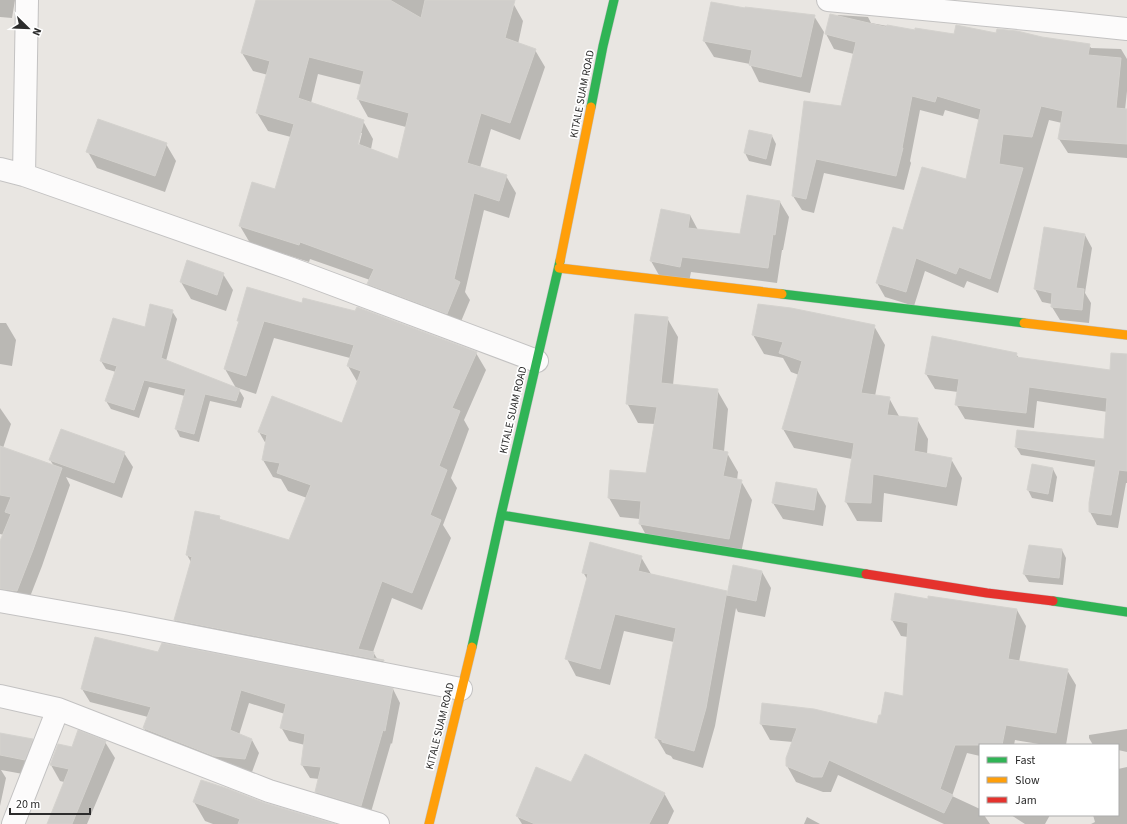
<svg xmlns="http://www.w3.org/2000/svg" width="1127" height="824" font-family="'Source Sans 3',sans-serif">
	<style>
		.shadow { fill: #0003; fill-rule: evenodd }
		.building { fill: #d0cecb; stroke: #d4d2ce; fill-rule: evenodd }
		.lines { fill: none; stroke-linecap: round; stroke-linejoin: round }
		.street-casing { stroke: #c3c2c2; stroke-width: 24 }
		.fast-casing { stroke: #c3c2c2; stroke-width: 10 }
		.slow-casing { stroke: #c3c2c2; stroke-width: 10 }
		.jam-casing { stroke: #c3c2c2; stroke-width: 10 }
		.street { stroke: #fcfbfb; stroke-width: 22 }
		.fast { stroke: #30b455; stroke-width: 9 }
		.slow { stroke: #ff9f0a; stroke-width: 9 }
		.jam { stroke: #e5322d; stroke-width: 9 }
		.labels { text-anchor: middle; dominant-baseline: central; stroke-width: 3.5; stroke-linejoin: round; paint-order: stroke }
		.street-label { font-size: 11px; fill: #2c2c2c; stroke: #fff }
	</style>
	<rect width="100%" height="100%" fill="#e9e6e2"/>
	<path class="shadow" d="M0,0H15L12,18L0,17Z
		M261,0H499L513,3L523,21L518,44L535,50L545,67L520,140L491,129L480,168L506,176L516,193L509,218L484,210L465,292L470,300L457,331L378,301L368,284L370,280L310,259L309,262L250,243L240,226L276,190L291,137L268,131L257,113L268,75L253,71L242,53ZM318,74L362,85L358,99L368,117L406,127L399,160L371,149L373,139L363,121L311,103ZM360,133H362L358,149L356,148Z
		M746,9L814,16L824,32L810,93L759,82L750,64L714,57L704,41Z
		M831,15L838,16V15L868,17L871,23L915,31L955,35H997L1042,38L1089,45L1091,48L1121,49L1127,59V91L1125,110H1127V158L1068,153L1059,139L1062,123L1049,120L998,293L967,281L964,288L925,271L914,306L885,297L877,283L904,231L967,180L980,120L945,110L943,116L920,110L910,161L911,163L904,190L824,173L814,213L802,210L793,196L842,107L854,54L834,49L826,34Z
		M750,131L772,136L776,144L771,166L749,161L745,153Z
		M166,144L176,161L165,192L97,168L88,152Z
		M780,202L789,217L783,250H782L777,283L691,272L689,282L660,277L651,261L690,215L698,230L741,236Z
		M1085,235L1092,248L1085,293L1091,303L1089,323L1060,320L1052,307V304L1042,302L1035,289Z
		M223,274L233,290L226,311L191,299L181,282Z
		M248,288L476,353L486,370L464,420L469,429L451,478L457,488L443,525L451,538L422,610L392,598L373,652L378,660L383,661L394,678L185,638L175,620L191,562L187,555L219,517L221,521L290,541L307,498L288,491L281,479L273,477L263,460L266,444L259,432L342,424L358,383L348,366L350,358L274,338L256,394L238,388L244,398L241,408L210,401L199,442L180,437L176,429L185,396L149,387L139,418L111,409L106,401L116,372L106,369L101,361L146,329L172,311L177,319L166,361L236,388L225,369L240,323L239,321Z
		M759,305L874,326L885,345L875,396L889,398L900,418L917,419L928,439L927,454L951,459L962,478L957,506L884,493L882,522L857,521L846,502L852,459L794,448L783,429L799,375L791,372L783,358L764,354L753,335Z
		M667,318L678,337L673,385L717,390L728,409L724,452L727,453L738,472L737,480L741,481L752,500L740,558L651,544L640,524V519L620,517L609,498L611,471L647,474L655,424L638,423L627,403Z
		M0,323H6L16,340L12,366L0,364Z
		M1016,354L1019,358L1127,373V415L1037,401L1034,428L965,419L956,404L958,392L935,389L926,374Z
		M0,408L11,424L3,448L54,466L50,460L124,453L133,467L122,498L66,477L70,485L42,566L26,607L0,600V544L4,535L0,534Z
		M1016,447L1127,450V483H1126L1118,528L1097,525L1090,512L1096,467L1021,455Z
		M1032,465L1053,469L1057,477L1053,502L1032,498L1028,490Z
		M817,490L826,506L823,526L783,519L773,503Z
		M1062,550L1066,558L1063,585L1029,582L1024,574Z
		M641,557L651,574L726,592L728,596L734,566L762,572L771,588L765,617L738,612L736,608L715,726L703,768L673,759L671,756L666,754L656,737L674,642L624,631L610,685L576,676L567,659L587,579L583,572Z
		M929,600L1017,610L1026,626L1019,662L1067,670L1076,685L1066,745H1045L1015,740L1014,745H980V756L967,753L952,796L980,809V815H984L990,824H944L838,775L831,792H823L796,782L787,766L793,742L770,740L761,724L763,705L878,725L904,697L908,637L901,636L892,620Z
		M159,653L393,689L400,703L392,744L391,743L369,819L324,805L316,792L319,779L310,778L302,765L305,745L289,741L281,727L285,714L249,703L239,735L252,740L259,753L252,772L222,769L151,742L144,728L148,717L90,702L82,689Z
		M1127,729V752L1118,750V745H1093L1089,738V735Z
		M0,734L32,740L42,757L34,776L1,770L6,778L0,806Z
		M105,742L115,758L87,824H49L64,782L60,781L51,765L72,748Z
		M1127,767V824H1091L1095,822L1093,815H1118V769Z
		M664,793L674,811L668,824H522L517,816Z
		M194,802L265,804L331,824H213L205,821Z
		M1011,815H1050L1045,824H1025Z
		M807,817L820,824H804Z"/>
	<path class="building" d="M256,0H390L421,18L425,0H515L505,38L536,49L510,123L481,113L467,163L507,175L499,201L474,193L454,279L460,282L447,314L367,284L374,269L300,242L299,245L239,226L252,182L275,189L294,124L256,113L270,61L241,53ZM309,57L364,71L357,99L409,113L398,159L358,144L364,120L298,98Z
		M711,2L745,8V7L815,15L801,77L749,65L752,50L703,41Z
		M830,14L886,27L887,25L915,30V28L954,34L956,25L996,33L997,29L1017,31L1042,37L1090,44L1088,55L1121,58L1116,108L1127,109V144L1058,139L1063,111L1041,106L1032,137L1003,134L999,164L1023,168L990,279L959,267L956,274L916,258L906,292L876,283L893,227L903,230L922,167L966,179L981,109L937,96L935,102L912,96L902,148H903L896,176L816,159L806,199L792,196L804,101L841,106L856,42L825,34Z
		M98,119L167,143L155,176L86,152Z
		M749,130L772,135L766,159L744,153Z
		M747,195L780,201L775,235L773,234L768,268L682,257L680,267L650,261L661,209L690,215L688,228L740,234Z
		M1044,227L1085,234L1076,288L1084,289L1082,310L1051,307L1052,293L1034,289Z
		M187,260L224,273L217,295L180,282Z
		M247,287L302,303L303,298L355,311L357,307L477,352L452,408L460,411L439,466L447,470L430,515L441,520L412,593L382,581L358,649L374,652L373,658L384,660V661L174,620L192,557L186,555L195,511L220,516L219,519L289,540L311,485L277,473L280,463L262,460L267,435L258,432L272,396L342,423L361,371L347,366L354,345L264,321L246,376L224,369L239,321H237Z
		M150,304L173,310L161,358L240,389L236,401L205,394L194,434L175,429L186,389L144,380L134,410L105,401L117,366L100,361L113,318L145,327Z
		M758,304L791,308L875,325L861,393L890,397L887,415L918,418L914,451L952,458L946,487L873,474L871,503L845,502L854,443L782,429L802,361L779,353L783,342L752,335Z
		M635,314L668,317L661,383L718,389L712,449L728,452L723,476L742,480L729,539L639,524L641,501L608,498L610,470L646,473L657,407L626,404Z
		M932,336L1017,353L1016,357L1110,370L1111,353L1127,354V471L1119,470L1111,515L1089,512V503L1096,460L1015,447L1017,430L1104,439L1107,398L1029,387L1026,413L955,405L959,379L925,374Z
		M61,429L125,452L114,483L49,460Z
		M0,446L62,468L33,550L17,591L0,589V541L11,514L5,512L11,497L0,495Z
		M1032,464L1053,468L1048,494L1027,490Z
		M776,482L817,489L814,510L772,503Z
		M590,542L642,556L638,571L727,591L706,708L694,751L662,742V740L655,738L676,628L615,614L600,669L565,659L588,574L582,573Z
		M1029,545L1062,549L1059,578L1023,574Z
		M733,565L762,571L756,601L727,595Z
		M895,593L928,599V596L1017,609L1008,659L1068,669L1056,733L1006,725L1002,745H955L940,789L953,795L944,813L829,760L822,777H813L786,766V758L797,728L760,724L762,703L814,709L877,724L879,715H881L885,692L903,696L908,623L891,620Z
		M95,637L158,652L162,643L393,688L385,731L383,730L361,806L315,792L321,767L301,765L305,734L280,728L286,704L241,690L230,730L252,739L245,759L214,756L143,728L151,707L81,689Z
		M78,730L106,741L72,824H47L69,769L50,765L58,744L72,747Z
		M0,733L33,739L25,760L0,755Z
		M585,754L665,793L649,824H535L516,816L536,767L571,782Z
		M201,780L229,789L265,803L335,824H238L240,819L193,802Z"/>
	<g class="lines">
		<defs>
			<path id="street" d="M828,0L1070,23L1127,29
				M0,169L24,175L292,269L537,361
				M24,175L27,0
				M0,601L124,623L461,689
				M0,696L58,709L269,791L378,824
				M13,824L58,709"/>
			<path id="fast" d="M591,107L603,46L614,0
				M782,294L1024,323
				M501,515L866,574
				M1053,601L1127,612
				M472,647L501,515L560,261"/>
			<path id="slow" d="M560,261L591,107
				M559,268L782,294
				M1024,323L1127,335
				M429,824L472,647"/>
			<path id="jam" d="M866,574L987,593L1053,601"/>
		</defs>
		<use href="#street" class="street-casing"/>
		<use href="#fast" class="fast-casing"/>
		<use href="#slow" class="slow-casing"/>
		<use href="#jam" class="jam-casing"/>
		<use href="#street" class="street"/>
		<use href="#fast" class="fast"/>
		<use href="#slow" class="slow"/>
		<use href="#jam" class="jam"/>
	</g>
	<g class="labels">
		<g class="street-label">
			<text transform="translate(582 94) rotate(-79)">KITALE SUAM ROAD</text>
			<text transform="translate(513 410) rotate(-77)">KITALE SUAM ROAD</text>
			<text transform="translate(440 726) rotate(-76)">KITALE SUAM ROAD</text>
		</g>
	</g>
	<rect x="979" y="744" width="140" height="72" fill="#ffffff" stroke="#ababab"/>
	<rect x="987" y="757" width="20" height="6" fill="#30b455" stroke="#ababab"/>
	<text x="1015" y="764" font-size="12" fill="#2c2c2c">Fast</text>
	<rect x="987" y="777" width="20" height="6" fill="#ff9f0a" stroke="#ababab"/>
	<text x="1015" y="784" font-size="12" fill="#2c2c2c">Slow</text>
	<rect x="987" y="797" width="20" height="6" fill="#e5322d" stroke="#ababab"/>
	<text x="1015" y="804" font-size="12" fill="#2c2c2c">Jam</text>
	<g transform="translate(28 28) rotate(113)" stroke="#ffffff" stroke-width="3" paint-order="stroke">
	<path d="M0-3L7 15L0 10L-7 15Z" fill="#2c2c2c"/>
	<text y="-6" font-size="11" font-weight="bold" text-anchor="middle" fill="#2c2c2c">N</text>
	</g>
	<path d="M10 808v6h80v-6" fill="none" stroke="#2c2c2c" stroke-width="2"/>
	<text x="16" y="808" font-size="12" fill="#2c2c2c" stroke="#ffffff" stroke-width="3" paint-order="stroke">20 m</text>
</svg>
